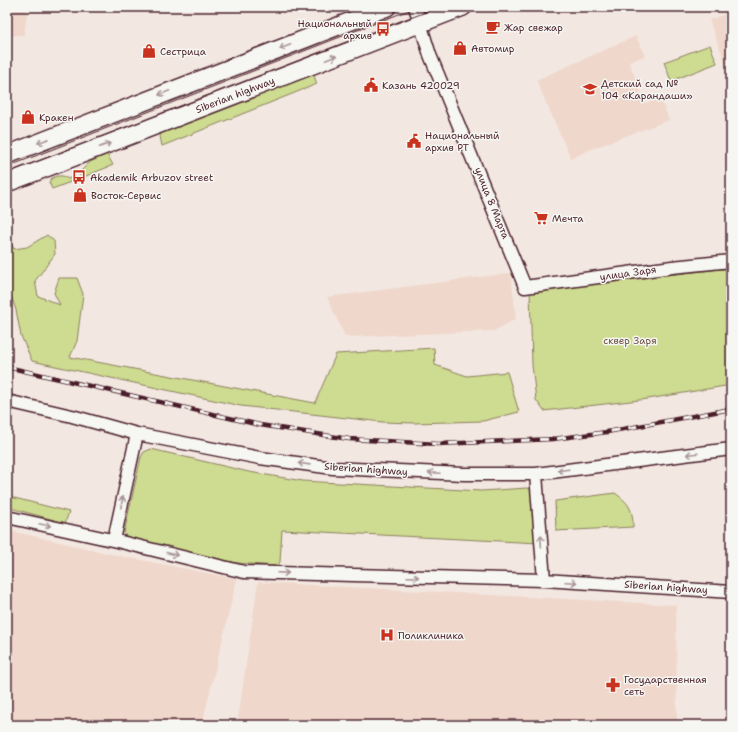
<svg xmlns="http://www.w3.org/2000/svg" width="738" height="732" font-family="'Shantell Sans',sans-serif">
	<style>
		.built { fill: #efd7cc }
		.green { fill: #cddc90; stroke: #8c7e5e }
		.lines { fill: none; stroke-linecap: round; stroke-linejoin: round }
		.street-casing { stroke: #4a1f2b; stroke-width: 15 }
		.secondary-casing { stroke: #4a1f2b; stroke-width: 20 }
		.street { stroke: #f6f6f2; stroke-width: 12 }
		.secondary { stroke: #f6f6f2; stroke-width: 17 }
		.tram { stroke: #4a1f2b; stroke-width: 1 }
		.rail-casing { stroke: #4a1f2b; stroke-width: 4.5 }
		.rail { stroke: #f6f6f2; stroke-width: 3; stroke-dasharray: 9; stroke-linecap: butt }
		.oneway { stroke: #a99598 }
		.labels { text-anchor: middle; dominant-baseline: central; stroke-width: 3; stroke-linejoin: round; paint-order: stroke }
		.poi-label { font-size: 10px; fill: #4a1f2b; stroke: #f6f6f2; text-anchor: start }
		.street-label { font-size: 10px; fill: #4a1f2b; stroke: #f6f6f2 }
		.park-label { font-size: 10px; fill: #6b4e44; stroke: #f6f6f2 }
	</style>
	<rect width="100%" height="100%" fill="#f3e8e1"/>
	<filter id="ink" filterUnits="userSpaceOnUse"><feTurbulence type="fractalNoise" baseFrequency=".025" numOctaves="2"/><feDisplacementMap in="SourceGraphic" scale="8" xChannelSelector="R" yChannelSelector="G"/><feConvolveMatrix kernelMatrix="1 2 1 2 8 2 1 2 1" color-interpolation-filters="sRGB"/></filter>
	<g filter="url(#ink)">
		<path class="built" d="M7,7H28L24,35L7,36Z
			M731,12V78L709,20Z
			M636,36L645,56L629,62L645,103L661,98L669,120L589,150L571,159L536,80Z
			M511,273L516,319L494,331L345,337L327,297Z
			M7,530L111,554L237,579L202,725H7Z
			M258,582L676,605L677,725H237Z"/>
		<path class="green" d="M710,45L717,63L671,81L664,62Z
			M313,73L317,84L162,146L160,136L163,131Z
			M107,154L113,165L81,178L79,173L90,162Z
			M57,176H63L68,179L74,176L76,180L52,189L49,182L52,178Z
			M47,235L54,241L55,254L35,281L38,296L60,305L54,293L59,278H77L83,294L77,341L70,357L315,403L336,354L434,348L435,365L467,376L507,372L519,412L483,421L414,423L382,422L241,406L32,361L21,336L16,310L7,285V236L14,249L27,247Z
			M731,268V385L648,399L544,411L536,400L532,365L530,290Z
			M151,449L249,472L303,481L481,491L527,488L531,490L533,497L539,543L282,530L280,562L277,566H275L237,563L143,542L126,536L124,533L141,457L144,452Z
			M615,493C629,503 633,509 633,527L556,531L555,501Z
			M7,496L69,512L65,523L7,507Z"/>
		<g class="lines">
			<defs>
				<path id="street" d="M415,7L430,55L525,287L672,267L731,261
					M7,401L72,416L137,434L260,458L333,468L464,474H536L731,449
					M536,474L544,580
					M7,517L121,542L244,572L544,580L731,592
					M114,540L137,434"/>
				<path id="secondary" d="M7,155L387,7
					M7,183L463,7"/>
			</defs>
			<use href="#street" class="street-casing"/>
			<use href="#secondary" class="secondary-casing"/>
			<use href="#street" class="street"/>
			<use href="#secondary" class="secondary"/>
			<path class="tram" d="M7,167L417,7
				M7,173L439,7"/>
			<defs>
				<path id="rail" d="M7,367L260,425L349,439L438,444L553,439L607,432L731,409"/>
			</defs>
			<use href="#rail" class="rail-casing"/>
			<use href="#rail" class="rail"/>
		</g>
		<defs><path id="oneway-shaft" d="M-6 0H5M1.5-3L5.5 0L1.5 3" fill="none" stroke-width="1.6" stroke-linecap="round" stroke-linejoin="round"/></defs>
		<g class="oneway">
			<use href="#oneway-shaft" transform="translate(285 47) rotate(159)"/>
			<use href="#oneway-shaft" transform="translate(331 58) rotate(-21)"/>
			<use href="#oneway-shaft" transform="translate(164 93) rotate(158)"/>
			<use href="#oneway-shaft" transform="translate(43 141) rotate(159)"/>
			<use href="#oneway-shaft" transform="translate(105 145) rotate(-21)"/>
			<use href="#oneway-shaft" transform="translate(692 454) rotate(173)"/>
			<use href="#oneway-shaft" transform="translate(304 464) rotate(-172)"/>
			<use href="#oneway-shaft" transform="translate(563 470) rotate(173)"/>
			<use href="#oneway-shaft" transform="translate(434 473) rotate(-177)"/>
			<use href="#oneway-shaft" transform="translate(122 502) rotate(-78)"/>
			<use href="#oneway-shaft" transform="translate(45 525) rotate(12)"/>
			<use href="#oneway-shaft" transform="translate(541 541) rotate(-94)"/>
			<use href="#oneway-shaft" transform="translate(172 554) rotate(14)"/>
			<use href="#oneway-shaft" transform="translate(283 573) rotate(2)"/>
			<use href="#oneway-shaft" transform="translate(413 577) rotate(2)"/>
			<use href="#oneway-shaft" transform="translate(571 582) rotate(3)"/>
		</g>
	</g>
	<defs>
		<symbol id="cafe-bare" viewBox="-9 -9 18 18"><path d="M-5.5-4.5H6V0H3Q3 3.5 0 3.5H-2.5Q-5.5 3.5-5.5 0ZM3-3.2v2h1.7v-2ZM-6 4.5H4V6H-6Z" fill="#c8321e" stroke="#f6f6f2" stroke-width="2.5" paint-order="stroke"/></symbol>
		<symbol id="bus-bare" viewBox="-9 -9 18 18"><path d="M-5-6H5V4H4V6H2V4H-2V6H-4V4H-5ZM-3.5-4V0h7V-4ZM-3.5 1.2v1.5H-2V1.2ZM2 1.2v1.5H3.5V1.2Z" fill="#c8321e" stroke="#f6f6f2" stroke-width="2.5" paint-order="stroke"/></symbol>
		<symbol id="shop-bare" viewBox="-9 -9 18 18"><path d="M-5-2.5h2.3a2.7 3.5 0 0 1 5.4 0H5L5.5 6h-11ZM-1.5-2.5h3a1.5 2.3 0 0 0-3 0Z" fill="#c8321e" stroke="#f6f6f2" stroke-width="2.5" paint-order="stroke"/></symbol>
		<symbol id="civic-bare" viewBox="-9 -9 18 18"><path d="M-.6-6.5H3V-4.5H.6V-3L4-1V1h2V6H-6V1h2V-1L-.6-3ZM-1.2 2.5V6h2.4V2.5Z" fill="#c8321e" stroke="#f6f6f2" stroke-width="2.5" paint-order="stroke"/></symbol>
		<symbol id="school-bare" viewBox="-9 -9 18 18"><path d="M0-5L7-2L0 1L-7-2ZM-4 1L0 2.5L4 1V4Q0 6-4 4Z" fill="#c8321e" stroke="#f6f6f2" stroke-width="2.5" paint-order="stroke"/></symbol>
		<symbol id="supermarket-bare" viewBox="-9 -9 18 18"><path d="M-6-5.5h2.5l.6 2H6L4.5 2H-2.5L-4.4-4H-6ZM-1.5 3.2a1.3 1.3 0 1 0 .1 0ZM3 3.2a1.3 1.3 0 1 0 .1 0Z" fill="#c8321e" stroke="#f6f6f2" stroke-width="2.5" paint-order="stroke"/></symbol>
		<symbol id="hospital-bare" viewBox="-9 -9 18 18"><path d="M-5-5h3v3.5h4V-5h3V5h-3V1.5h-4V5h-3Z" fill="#c8321e" stroke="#f6f6f2" stroke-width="2.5" paint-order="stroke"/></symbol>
		<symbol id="pharmacy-bare" viewBox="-9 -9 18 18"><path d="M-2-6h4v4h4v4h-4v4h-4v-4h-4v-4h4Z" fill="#c8321e" stroke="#f6f6f2" stroke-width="2.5" paint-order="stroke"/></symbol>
	</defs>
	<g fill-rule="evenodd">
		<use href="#cafe-bare" x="483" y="17" width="20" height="20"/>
		<use href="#bus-bare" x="373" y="19" width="20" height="20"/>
		<use href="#shop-bare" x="450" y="38" width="20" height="20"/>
		<use href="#shop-bare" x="139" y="41" width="20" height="20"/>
		<use href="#civic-bare" x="361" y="75" width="20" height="20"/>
		<use href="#school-bare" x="580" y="79" width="20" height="20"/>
		<use href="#shop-bare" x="18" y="107" width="20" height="20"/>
		<use href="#civic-bare" x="404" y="131" width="20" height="20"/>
		<use href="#bus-bare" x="69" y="167" width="20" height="20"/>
		<use href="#shop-bare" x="70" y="185" width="20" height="20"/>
		<use href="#supermarket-bare" x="531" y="208" width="20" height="20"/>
		<use href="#hospital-bare" x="377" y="625" width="20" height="20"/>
		<use href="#pharmacy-bare" x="603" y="675" width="20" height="20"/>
	</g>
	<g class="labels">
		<g class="poi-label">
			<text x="372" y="23" text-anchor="end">Национальный<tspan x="372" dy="12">архив</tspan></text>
			<text x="504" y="27">Жар свежар</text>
			<text x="471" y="48">Автомир</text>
			<text x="160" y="51">Сестрица</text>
			<text x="601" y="83">Детский сад №<tspan x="601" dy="12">104 «Карандаши»</tspan></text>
			<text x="382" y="85">Казань 420029</text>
			<text x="39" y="117">Кракен</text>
			<text x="425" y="135">Национальный<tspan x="425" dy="12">архив РТ</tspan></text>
			<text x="90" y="177">Akademik Arbuzov street</text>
			<text x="91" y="195">Восток-Сервис</text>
			<text x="552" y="218">Мечта</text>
			<text x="398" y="635">Поликлиника</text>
			<text x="624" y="679">Государственная<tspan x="624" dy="12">сеть</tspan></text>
		</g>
		<g class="street-label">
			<text transform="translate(235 95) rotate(-21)">Siberian highway</text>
			<text transform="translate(492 203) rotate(68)">улица 8 Марта</text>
			<text transform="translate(628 273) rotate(-8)">улица Заря</text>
			<text transform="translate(366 469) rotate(4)">Siberian highway</text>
			<text transform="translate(666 587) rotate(4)">Siberian highway</text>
		</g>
		<g class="park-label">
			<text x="630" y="340">сквер Заря</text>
		</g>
	</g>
	<rect width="738" height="732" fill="none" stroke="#f6f6f2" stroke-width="24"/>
	<rect x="12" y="12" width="714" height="708" fill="none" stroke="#4a1f2b" stroke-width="1.5" filter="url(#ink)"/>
</svg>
